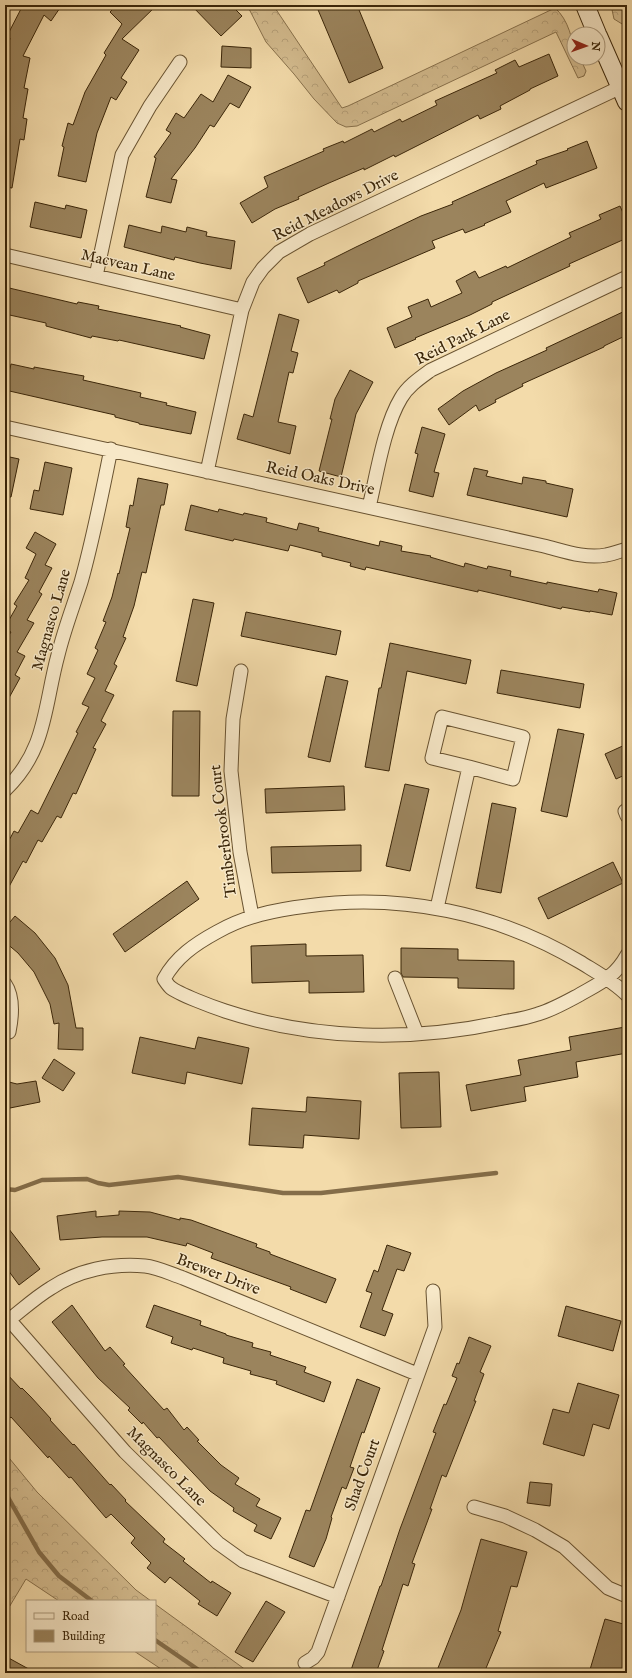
<svg xmlns="http://www.w3.org/2000/svg" width="632" height="1678" font-family="'IM FELL English',serif">
	<style>
		.forest { fill: url(#forest-crowns); stroke: #88714c }
		.lines { fill: none; stroke-linecap: round; stroke-linejoin: round }
		.stream { stroke: #846d49; stroke-width: 4.5 }
		.building { fill: #9b845d; stroke: #3b2609 }
		.street-casing { stroke: #695331; stroke-width: 15 }
		.secondary-casing { stroke: #3b2609; stroke-width: 20 }
		.street { stroke: #f7e8c8; stroke-width: 13 }
		.secondary { stroke: #f7e8c8; stroke-width: 18 }
		.labels { text-anchor: middle; dominant-baseline: central; stroke-width: 3; stroke-linejoin: round; paint-order: stroke }
		.street-label { font-size: 16px; fill: #3b2609; stroke: #f7e8c8 }
	</style>
	<defs>
		<pattern id="forest-crowns" width="20" height="18" patternUnits="userSpaceOnUse"><rect width="20" height="18" fill="#d4bc8f"/><path d="M2 6a3 3 0 1 1 6 0M12 15a3 3 0 1 1 6 0" fill="none" stroke="#b7a17a"/></pattern>
	</defs>
	<rect width="100%" height="100%" fill="#f3dbaa"/>
	<filter id="stains"><feTurbulence type="fractalNoise" baseFrequency=".005" numOctaves="4"/><feColorMatrix values="0 0 0 0 .2 0 0 0 0 .09 0 0 0 0 .02 0 0 0 .5 -.17"/></filter>
	<radialGradient id="worn" r=".72"><stop offset=".6" stop-color="#630" stop-opacity="0"/><stop offset="1" stop-color="#630" stop-opacity=".3"/></radialGradient>
	<path class="forest" d="M247,5H273L342,108L348,106L555,8C568,19 574,41 574,58H580L586,71L584,76L578,78L556,32L357,126L346,127L337,123L314,99L294,74L266,42Z
		M611,5H627V27L614,19Z
		M5,1453L37,1492L136,1590L151,1601H59L26,1579L5,1614Z
		M155,1604L250,1673H159L161,1669L134,1651H155Z"/>
	<g class="lines">
		<path class="stream" d="M5,1189L15,1190L42,1180L87,1179L98,1183L109,1185L178,1177L283,1193H321L496,1173
			M5,1492L39,1552L59,1576L92,1601
			M155,1640L203,1673"/>
	</g>
	<path class="building" d="M23,5H62L51,21L44,15L23,56L30,58L24,88L28,89L23,118L27,119L24,140L20,139L12,188L5,187V63L10,38L7,36Z
		M117,5H157L122,39L139,50L121,78L127,82L116,100L111,97L97,133L86,182L58,176L64,147L62,146L68,123L73,125L85,92L106,55L104,53L122,24L110,12Z
		M191,5H231L242,16L221,36Z
		M316,5H357L383,68L349,83Z
		M222,46L251,48V68L221,67Z
		M549,54L558,76L530,89V90L500,106L501,109L480,119L478,115L395,157L394,155L364,170V168L329,183L298,197L299,199L275,209L252,223L240,203L268,187L264,177L324,151L323,149L343,141L344,143L372,129L374,132L400,119L402,122L437,105L435,101L497,73L495,70L515,60L519,67Z
		M228,75L251,87L239,108L230,103L214,127L210,125L195,148L171,179L177,180L171,203L146,197L156,158L154,157L171,133L166,130L176,113L184,118L201,94L213,102Z
		M587,141L597,168L546,188L544,183L506,201L511,212L484,224L485,225L465,233L463,229L432,241L435,248L358,281V283L339,293L337,290L308,303L297,278L325,265L324,263L356,247L421,216L453,204L452,202L537,164L536,161L568,150L567,149Z
		M35,202L65,209L66,205L87,210L81,238L30,227Z
		M620,206L627,222V238L569,264L570,266L492,302V304L470,315L415,338L416,339L395,348L387,328L412,317L408,307L428,299L431,307L462,293L456,281L475,271L479,278L506,266L507,268L571,237L569,233L601,219L599,215Z
		M129,225L161,233L162,226L186,232L187,227L207,232L206,236L235,241L231,269L200,263L175,257L174,260L124,247Z
		M5,287L77,304L78,302L99,306L98,309L181,326L180,327L210,335L204,359L119,340L118,341L92,336L91,338L46,326V323L5,314Z
		M627,310V335L604,346V347L522,384L523,386L495,400L496,402L479,411L476,405L449,425L438,409L463,391L496,373L547,350L546,348Z
		M279,314L299,320L291,351L298,353L293,373L289,372L278,422L296,426L290,454L237,439L244,414L253,417Z
		M11,364L34,369V367L84,376L83,380L141,393L140,397L167,403L166,405L196,412L191,434L139,424V423L115,417V415L5,390Z
		M350,370L373,382L356,414L341,477L319,471L332,419H330L335,399Z
		M422,427L445,434L434,472L439,473L433,497L409,491L418,454L415,453Z
		M5,456L19,459L11,497H5Z
		M45,462L72,468L63,515L30,509L34,490L39,491Z
		M474,468L488,471L486,476L522,484L523,477L546,481V483L573,489L567,517L467,495Z
		M138,478L168,484L164,505H161L146,573L142,572L134,606L123,637L126,638L114,664L117,666L105,691L114,695L101,721L106,724L93,748L96,749L76,794L73,793L61,818L57,816L42,842L38,840L26,863L23,861L5,894V848L14,831L18,833L31,810L38,814L78,733L76,732L89,707L82,704L95,678L87,674L98,650L95,648L106,622L103,621L112,597L118,573L119,574L130,528L126,527L130,505L133,506Z
		M191,505L218,512L219,509L243,515L244,513L267,518L266,522L297,530L299,523L319,528L318,531L379,546L380,541L402,546L401,551L431,556L430,557L464,567L465,563L487,569L488,566L511,571L510,576L547,584V582L598,592L599,589L617,593L612,615L590,611V612L562,607L561,609L478,590V592L366,567L365,570L350,566L351,563L322,556V553L290,545L288,551L234,539L233,541L185,530Z
		M35,532L56,544L45,565L52,568L39,592L42,594L27,620L34,623L17,652L25,656L15,675L20,678L5,705V641L11,632L5,629V627L17,606L14,604L29,580L25,578L36,554L26,548Z
		M193,599L214,603L197,686L176,681Z
		M246,612L341,631L336,655L241,636Z
		M390,643L471,660L466,684L407,671L389,771L365,767L379,688H381Z
		M501,670L584,684L580,708L497,693Z
		M326,676L348,681L330,762L308,757Z
		M173,711H200L199,796H172Z
		M558,729L584,734L567,817L541,811Z
		M627,744V774L616,779L605,754Z
		M405,784L429,789L410,871L386,866Z
		M344,786L345,810L266,813L265,789Z
		M492,803L516,808L501,893L476,888Z
		M361,845V871L272,873L271,847Z
		M613,862L623,883L548,919L538,898Z
		M187,881L199,899L125,952L113,934Z
		M15,916L35,933L55,958L68,985L76,1028H83V1050L58,1049L59,1023L54,1024L50,1004L34,972L18,953L5,942V928Z
		M306,944V956L363,955L364,992L309,993V981L252,983L251,946Z
		M401,948L458,949V960L514,961V989L458,988V978L403,977L401,973Z
		M625,1027L627,1053L576,1062L578,1077L524,1087L526,1101L471,1111L466,1085L521,1075L518,1060L571,1050L569,1037Z
		M140,1037L195,1049L198,1037L249,1048L242,1084L187,1072L185,1084L132,1073Z
		M54,1059L75,1073L63,1091L42,1078Z
		M439,1072L441,1127L401,1128L399,1073Z
		M5,1081L17,1084L36,1081L40,1102L5,1109Z
		M307,1097L361,1101L359,1139L304,1135L303,1148L249,1145L252,1108L306,1112Z
		M96,1211V1217L119,1215V1211L150,1212L180,1220V1218L191,1220L257,1244L256,1247L270,1252V1254L336,1279L326,1303L290,1289L291,1287L211,1258L213,1253L187,1243L186,1246L147,1237H102L60,1240L57,1216Z
		M5,1224L40,1269L19,1285L5,1266Z
		M387,1245L411,1253L404,1271L397,1269L382,1310L393,1314L385,1336L360,1327L372,1293L366,1291L374,1270L378,1272Z
		M72,1305L105,1351L110,1347L125,1364L123,1365L164,1410L167,1408L184,1430L187,1427L199,1440L197,1441L221,1465L239,1478L235,1484L260,1499L256,1506L281,1518L271,1539L254,1531L257,1525L233,1511L234,1508L210,1491L159,1437L157,1438L143,1422L142,1424L128,1410L130,1408L98,1378L52,1322Z
		M154,1305L201,1321L200,1325L226,1334V1335L253,1343L252,1347L271,1352L270,1355L306,1367L304,1372L331,1382L324,1402L276,1384L277,1381L250,1374L251,1371L223,1363L224,1358L193,1348L192,1350L171,1343L173,1337L146,1327Z
		M566,1306L621,1321L613,1351L558,1336Z
		M469,1337L491,1346L480,1372L484,1374L474,1401H476L446,1477L442,1475L430,1509H432L412,1563L415,1564L408,1586L403,1584L382,1650L384,1651L376,1673H350L380,1586H381L400,1529L436,1433L433,1432L444,1404L446,1405L457,1378L452,1376L457,1363L459,1364Z
		M5,1372L21,1389L22,1388L31,1397L51,1419L50,1420L73,1445L74,1444L110,1485L111,1484L126,1500L125,1501L165,1539L163,1542L185,1559L183,1561L211,1583L212,1581L231,1593L217,1616L198,1604L200,1601L170,1577L165,1583L147,1568L151,1563L131,1543L135,1538L111,1514L106,1518L71,1477L69,1478L49,1456L48,1458L11,1417L5,1422Z
		M357,1379L380,1388L364,1433L362,1432L350,1467L354,1468L346,1489L342,1487L331,1517L332,1518L326,1539L314,1567L289,1557L306,1510L310,1511Z
		M578,1383L619,1395L609,1429L593,1424L584,1456L543,1444L553,1409L569,1413Z
		M530,1482L552,1484L550,1506L527,1503Z
		M481,1539L527,1552L517,1587L511,1586L498,1631L501,1632L484,1673H436L461,1610Z
		M266,1601L285,1612L253,1662L235,1652Z
		M605,1619L627,1625V1673H589Z
		M5,1656L36,1673H5Z"/>
	<g class="lines">
		<defs>
			<path id="street" d="M5,255L242,310
				M96,276L122,155L150,106L180,62
				M5,427L544,546C564,551 585,559 606,555C613,554 620,551 627,549
				M207,472L242,310L253,282L263,268L279,252L310,234L621,87
				M369,507C377,474 384,426 401,398C408,386 420,378 431,370L627,277
				M241,671L233,719L231,771L240,852L252,916
				M5,790C47,750 44,706 58,655C64,630 73,607 81,582C93,540 102,493 111,449
				M627,810L625,811L627,816
				M437,908L469,767L432,758L442,717L523,737L513,779L469,767
				M627,955C615,977 600,983 579,995C566,1002 552,1010 538,1014C527,1018 514,1020 503,1022C412,1042 314,1040 225,1011C213,1007 178,994 170,987C168,985 166,982 164,979C176,957 195,944 217,932C245,916 275,910 307,906C401,893 498,913 580,962C596,972 613,981 627,995
				M395,978L417,1034
				M5,984C14,997 12,1017 9,1032
				M5,1315L125,1452L218,1543L243,1561L338,1597
				M9,1320C23,1309 36,1297 51,1288C78,1270 112,1263 145,1266C157,1267 171,1274 183,1278L417,1374
				M474,1507L505,1516L535,1530L564,1547L608,1588L627,1596
				M305,1663L313,1658L318,1652L435,1327L433,1291"/>
			<path id="secondary" d="M585,5L597,34
				M598,36L627,102"/>
		</defs>
		<use href="#street" class="street-casing"/>
		<use href="#secondary" class="secondary-casing"/>
		<use href="#street" class="street"/>
		<use href="#secondary" class="secondary"/>
	</g>
	<g class="labels">
		<g class="street-label">
			<text transform="translate(336 206) rotate(-27)">Reid Meadows Drive</text>
			<text transform="translate(128 266) rotate(13)">Macvean Lane</text>
			<text transform="translate(463 338) rotate(-27)">Reid Park Lane</text>
			<text transform="translate(320 479) rotate(12)">Reid Oaks Drive</text>
			<text transform="translate(52 620) rotate(-74)">Magnasco Lane</text>
			<text transform="translate(224 831) rotate(-97)">Timberbrook Court</text>
			<text transform="translate(218 1275) rotate(21)">Brewer Drive</text>
			<text transform="translate(166 1467) rotate(45)">Magnasco Lane</text>
			<text transform="translate(363 1475) rotate(-70)">Shad Court</text>
		</g>
	</g>
	<rect width="632" height="1678" fill="none" stroke="#f3dbaa" stroke-width="20"/>
	<rect x="6" y="6" width="620" height="1666" fill="none" stroke="#3b2609" stroke-width="2"/>
	<rect x="10" y="10" width="612" height="1658" fill="none" stroke="#3b2609"/>
	<rect x="26" y="1600" width="130" height="52" fill="#f7e8c8" stroke="#ac9a7c"/>
	<rect x="34" y="1613" width="20" height="6" fill="#f7e8c8" stroke="#ac9a7c"/>
	<text x="62" y="1620" font-size="12" fill="#3b2609">Road</text>
	<rect x="34" y="1630" width="20" height="12" fill="#9b845d" stroke="#ac9a7c"/>
	<text x="62" y="1640" font-size="12" fill="#3b2609">Building</text>
	<g transform="translate(586 46) rotate(92)"><circle r="19" fill="#f7e8c8" stroke="#ac9a7c"/>
	<path d="M0-3L7 15L0 10L-7 15Z" fill="#8f2418"/>
	<text y="-6" font-size="11" font-weight="bold" text-anchor="middle" fill="#3b2609">N</text>
	</g>
	<rect width="100%" height="100%" filter="url(#stains)"/>
	<rect width="100%" height="100%" fill="url(#worn)"/>
</svg>
